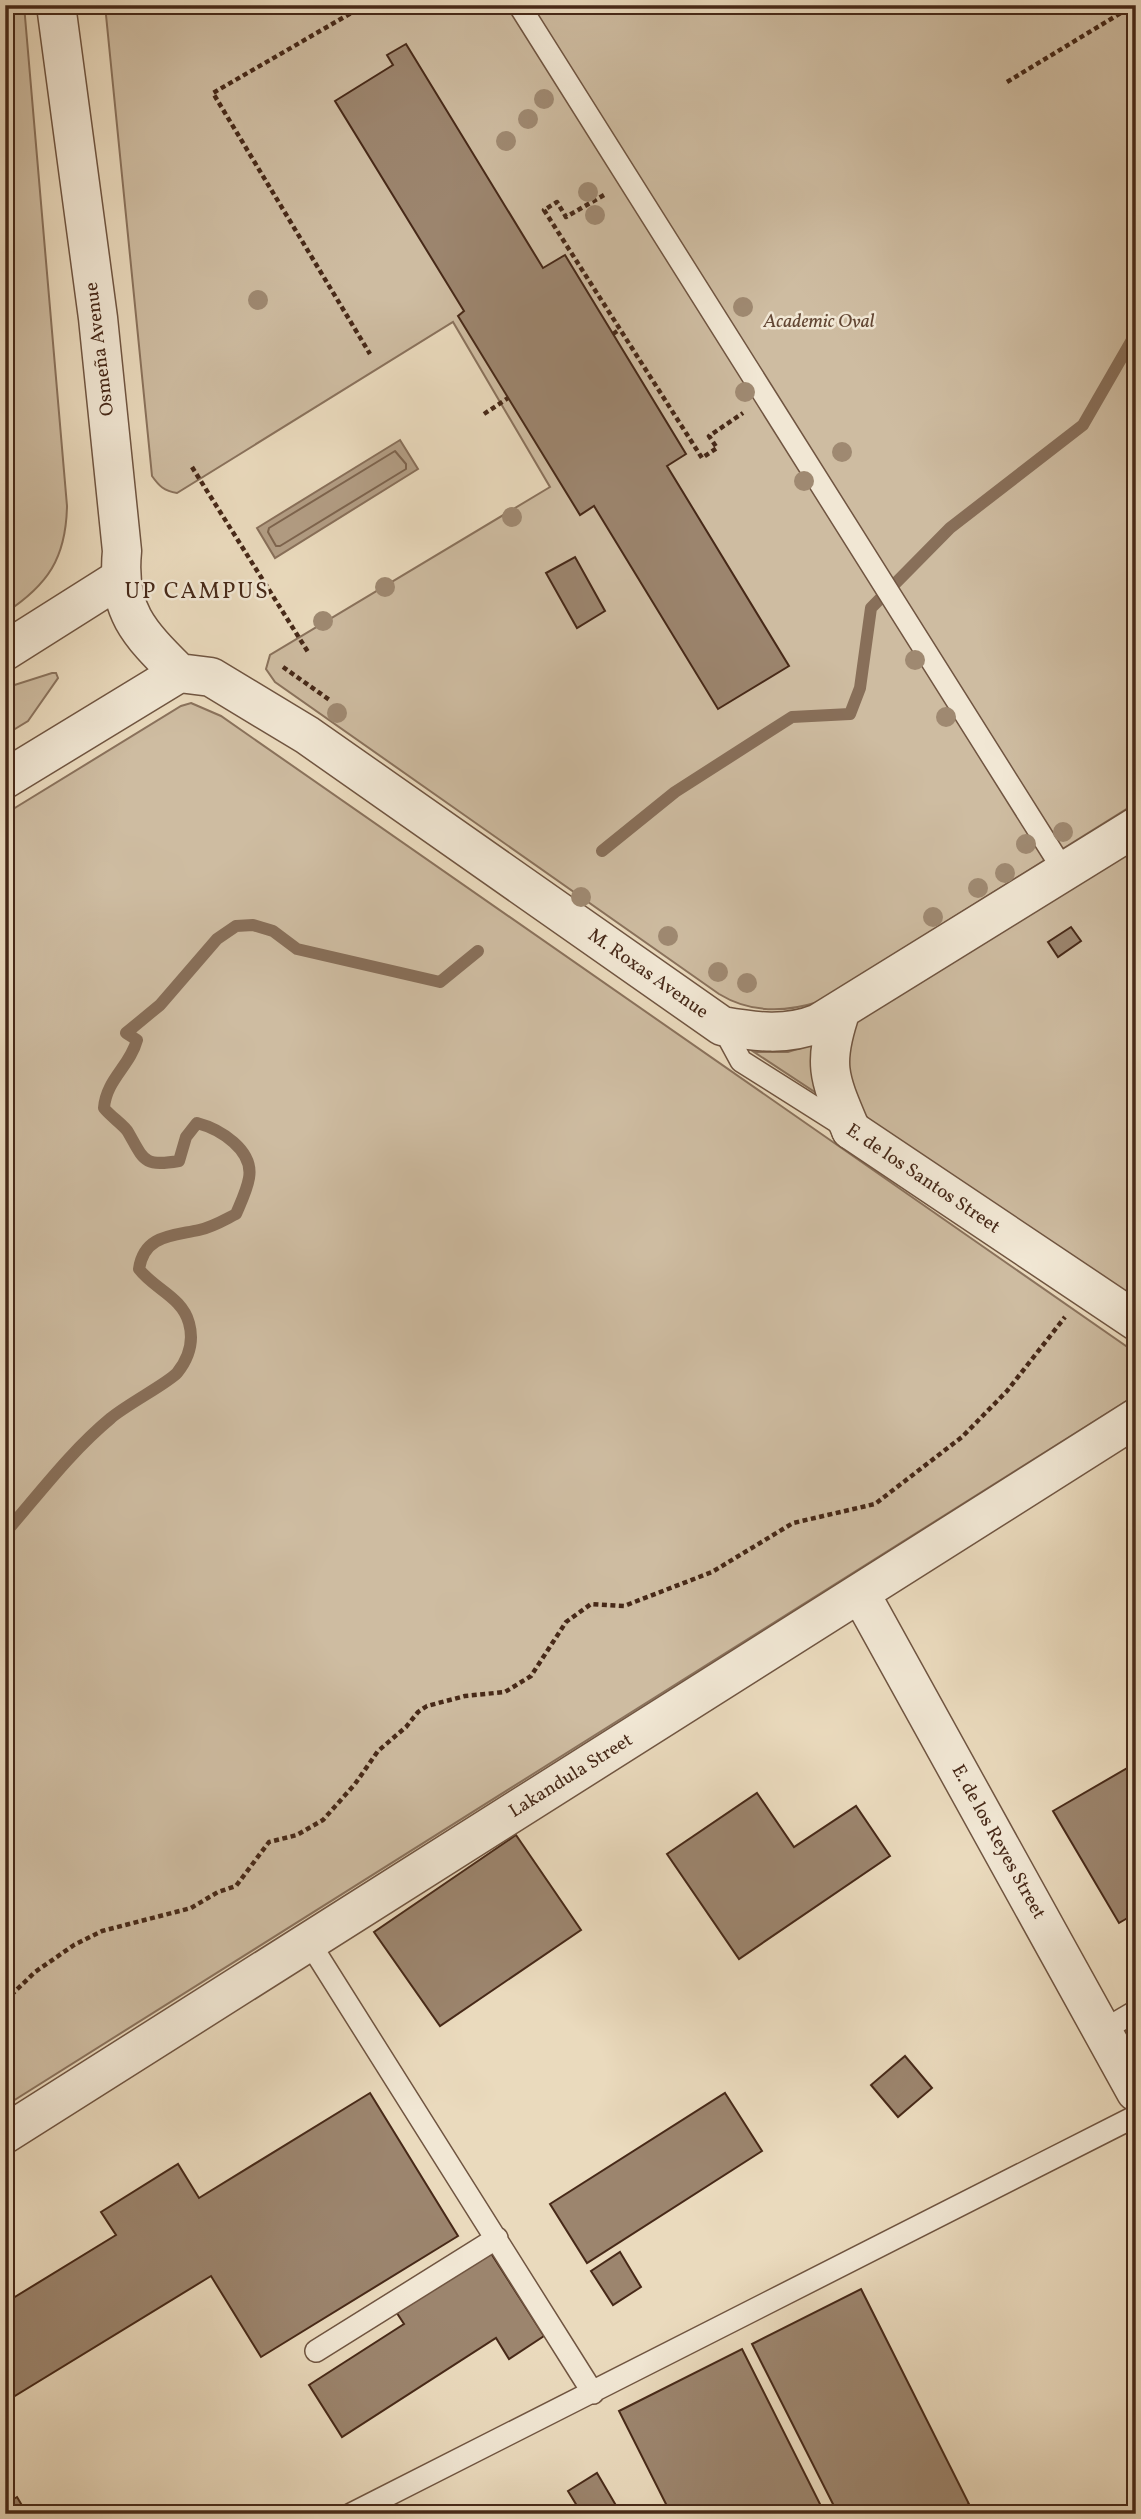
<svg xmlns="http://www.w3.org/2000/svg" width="1141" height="2519" font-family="Vollkorn,serif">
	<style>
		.green { fill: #cebca1; stroke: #8a725c; stroke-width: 2 }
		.water { fill: #b39e85; stroke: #886f59; stroke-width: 2 }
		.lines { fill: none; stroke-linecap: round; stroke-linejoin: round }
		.shore { stroke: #7d644e; stroke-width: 2 }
		.stream { stroke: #886f59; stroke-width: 12 }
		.building { fill: #9c856e; stroke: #472918; stroke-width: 2 }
		.service-casing { stroke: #705541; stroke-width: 24 }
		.minor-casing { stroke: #705541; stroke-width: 41 }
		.tertiary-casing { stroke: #705541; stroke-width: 41 }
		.path { stroke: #472918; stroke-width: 4.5; stroke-dasharray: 5 3.5; stroke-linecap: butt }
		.service { stroke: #f1e7d4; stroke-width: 21 }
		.minor { stroke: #f1e7d4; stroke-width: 38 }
		.tertiary { stroke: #f1e7d4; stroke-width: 38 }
		.tree { fill: #9f8971 }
		.labels { text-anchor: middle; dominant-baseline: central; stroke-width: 5; stroke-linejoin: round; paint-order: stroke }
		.park-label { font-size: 19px; font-style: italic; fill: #624633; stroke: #f1e7d4 }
		.street-label { font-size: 19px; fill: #472918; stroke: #f1e7d4 }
		.quarter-label { font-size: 23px; letter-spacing: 2px; fill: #472918; stroke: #f1e7d4 }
	</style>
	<rect width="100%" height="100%" fill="#eadabd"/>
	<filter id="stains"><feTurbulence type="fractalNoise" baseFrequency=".00286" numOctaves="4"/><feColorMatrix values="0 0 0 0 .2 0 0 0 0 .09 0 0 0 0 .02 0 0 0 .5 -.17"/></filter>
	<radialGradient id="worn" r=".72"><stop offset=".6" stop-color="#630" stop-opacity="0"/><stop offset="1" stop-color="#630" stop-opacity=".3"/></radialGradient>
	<path class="green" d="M5,5H24L67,506C66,558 48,585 5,613Z
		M105,5H1136V803L818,1002C783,1013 750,1013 719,994L275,682L266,669L270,655L550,487L453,322L177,493C164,491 159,486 152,476Z
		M52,673H56L58,678L28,721L5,735V688Z
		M191,703L221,716L1136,1353V1395L5,2106V814L181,706Z
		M1136,836V1305L841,1100L837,1033Z
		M819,1042L836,1106L754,1052H788Z"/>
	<path class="water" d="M400,440L418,469L275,558L257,528Z"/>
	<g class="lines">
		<path class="shore" d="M395,451L406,464V469L280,546H276L268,532L269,528Z"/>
		<path class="stream" d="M5,547H6
			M602,851L675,792L792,717L850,714L860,688L871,608L950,528L1083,425L1136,333
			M5,1533C39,1494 71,1451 111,1418C126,1405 168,1383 177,1373C189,1358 194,1341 189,1323C182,1297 154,1289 139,1269C144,1235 172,1236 199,1230C213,1227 224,1220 236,1214C241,1202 247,1190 249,1178C254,1150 220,1129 197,1123L186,1137L179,1161C143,1167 144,1160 128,1132C125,1126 110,1116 104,1108C106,1080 130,1066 137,1040L126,1033L160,1005L217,939L236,926L253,925L273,931L297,949L440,982L478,951"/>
	</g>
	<path class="building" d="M406,44L543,268L565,255L686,454L667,466L789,666L718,709L594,506L580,515L458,316L464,311L335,101L393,65L387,55Z
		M575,557L605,611L577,628L546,573Z
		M1071,927L1081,941L1058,957L1048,942Z
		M1136,1763V1913L1119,1923L1053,1811Z
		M757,1793L794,1847L856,1806L890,1856L739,1959L667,1854Z
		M516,1835L581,1930L440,2026L374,1932Z
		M905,2056L932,2088L898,2117L871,2085Z
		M370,2093L458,2236L261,2357L211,2276L5,2402V2303L116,2235L101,2212L178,2164L199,2198Z
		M725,2093L762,2151L587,2263L550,2204Z
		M487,2247L544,2336L509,2359L496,2338L342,2437L309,2385L404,2324L393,2307Z
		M620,2252L641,2287L613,2305L591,2271Z
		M861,2289L969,2504L949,2514H838L752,2344Z
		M742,2349L825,2514H671L619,2411Z
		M597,2473L621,2514H582L568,2491Z
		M17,2497L27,2514H5V2504Z"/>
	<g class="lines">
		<defs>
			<path id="service" d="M519,5L1064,871
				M722,1026L741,1061L847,1128
				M309,1942L593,2393
				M1102,2031L1136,2011
				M316,2351L497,2238
				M351,2514L1136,2116"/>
			<path id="minor" d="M851,1130L1136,1321
				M860,1593L1136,2092
				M5,2134L1136,1418"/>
			<path id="tertiary" d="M56,5L98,318L122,551C116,611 140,634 179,673
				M5,651L119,579
				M179,673L211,677L307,735L722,1026C755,1032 787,1036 819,1023L1136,827
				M5,779L179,673
				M841,1010C822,1065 829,1078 851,1130"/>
		</defs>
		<use href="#service" class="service-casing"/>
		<use href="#minor" class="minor-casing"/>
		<use href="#tertiary" class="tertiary-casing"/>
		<path class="path" d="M365,5L213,93L370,354
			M1007,82L1134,5
			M604,195L566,217L557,202L544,210L702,458L717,448L709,436L743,413
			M613,334L619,330
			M484,414L508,398
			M192,467L308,652
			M283,667L331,701
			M5,2001L35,1972L74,1945L102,1931L191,1908L218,1892L236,1886L269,1842L297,1835L323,1820L355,1784L378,1751L406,1727L418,1712L427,1706L465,1696L505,1692L531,1676L566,1622L591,1604L624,1606L712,1572L793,1523L875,1504L962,1437L1007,1391L1065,1317"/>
		<use href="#service" class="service"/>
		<use href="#minor" class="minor"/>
		<use href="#tertiary" class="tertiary"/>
	</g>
	<g class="tree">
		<circle cx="544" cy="99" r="10"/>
		<circle cx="528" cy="119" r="10"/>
		<circle cx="506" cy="141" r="10"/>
		<circle cx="588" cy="192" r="10"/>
		<circle cx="595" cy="215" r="10"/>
		<circle cx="258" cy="300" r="10"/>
		<circle cx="743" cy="307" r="10"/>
		<circle cx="745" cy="392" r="10"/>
		<circle cx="842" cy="452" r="10"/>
		<circle cx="804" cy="481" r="10"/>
		<circle cx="512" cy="517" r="10"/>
		<circle cx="385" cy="587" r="10"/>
		<circle cx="323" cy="621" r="10"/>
		<circle cx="915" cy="660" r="10"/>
		<circle cx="337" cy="713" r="10"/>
		<circle cx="946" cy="717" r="10"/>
		<circle cx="1063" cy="832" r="10"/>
		<circle cx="1026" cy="844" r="10"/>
		<circle cx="1005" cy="873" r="10"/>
		<circle cx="978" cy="888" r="10"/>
		<circle cx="581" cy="897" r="10"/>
		<circle cx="933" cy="917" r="10"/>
		<circle cx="668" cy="936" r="10"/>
		<circle cx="718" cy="972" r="10"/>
		<circle cx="747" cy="983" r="10"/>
	</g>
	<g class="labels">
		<g class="park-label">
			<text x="819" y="322">Academic Oval</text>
		</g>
		<g class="street-label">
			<text transform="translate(100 349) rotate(-97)">Osmeña Avenue</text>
			<text transform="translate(648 974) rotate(35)">M. Roxas Avenue</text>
			<text transform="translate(923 1179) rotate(34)">E. de los Santos Street</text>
			<text transform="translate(571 1776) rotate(-32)">Lakandula Street</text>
			<text transform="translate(998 1842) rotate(61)">E. de los Reyes Street</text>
		</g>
		<g class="quarter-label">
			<text x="197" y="592">UP CAMPUS</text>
		</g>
	</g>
	<rect width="1141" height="2519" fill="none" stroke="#eadabd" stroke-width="28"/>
	<rect x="7" y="7" width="1127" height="2505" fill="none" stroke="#472918" stroke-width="3.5"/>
	<rect x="14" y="14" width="1113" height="2491" fill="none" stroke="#472918" stroke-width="2"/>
	<rect width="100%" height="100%" filter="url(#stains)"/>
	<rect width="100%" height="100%" fill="url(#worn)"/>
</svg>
